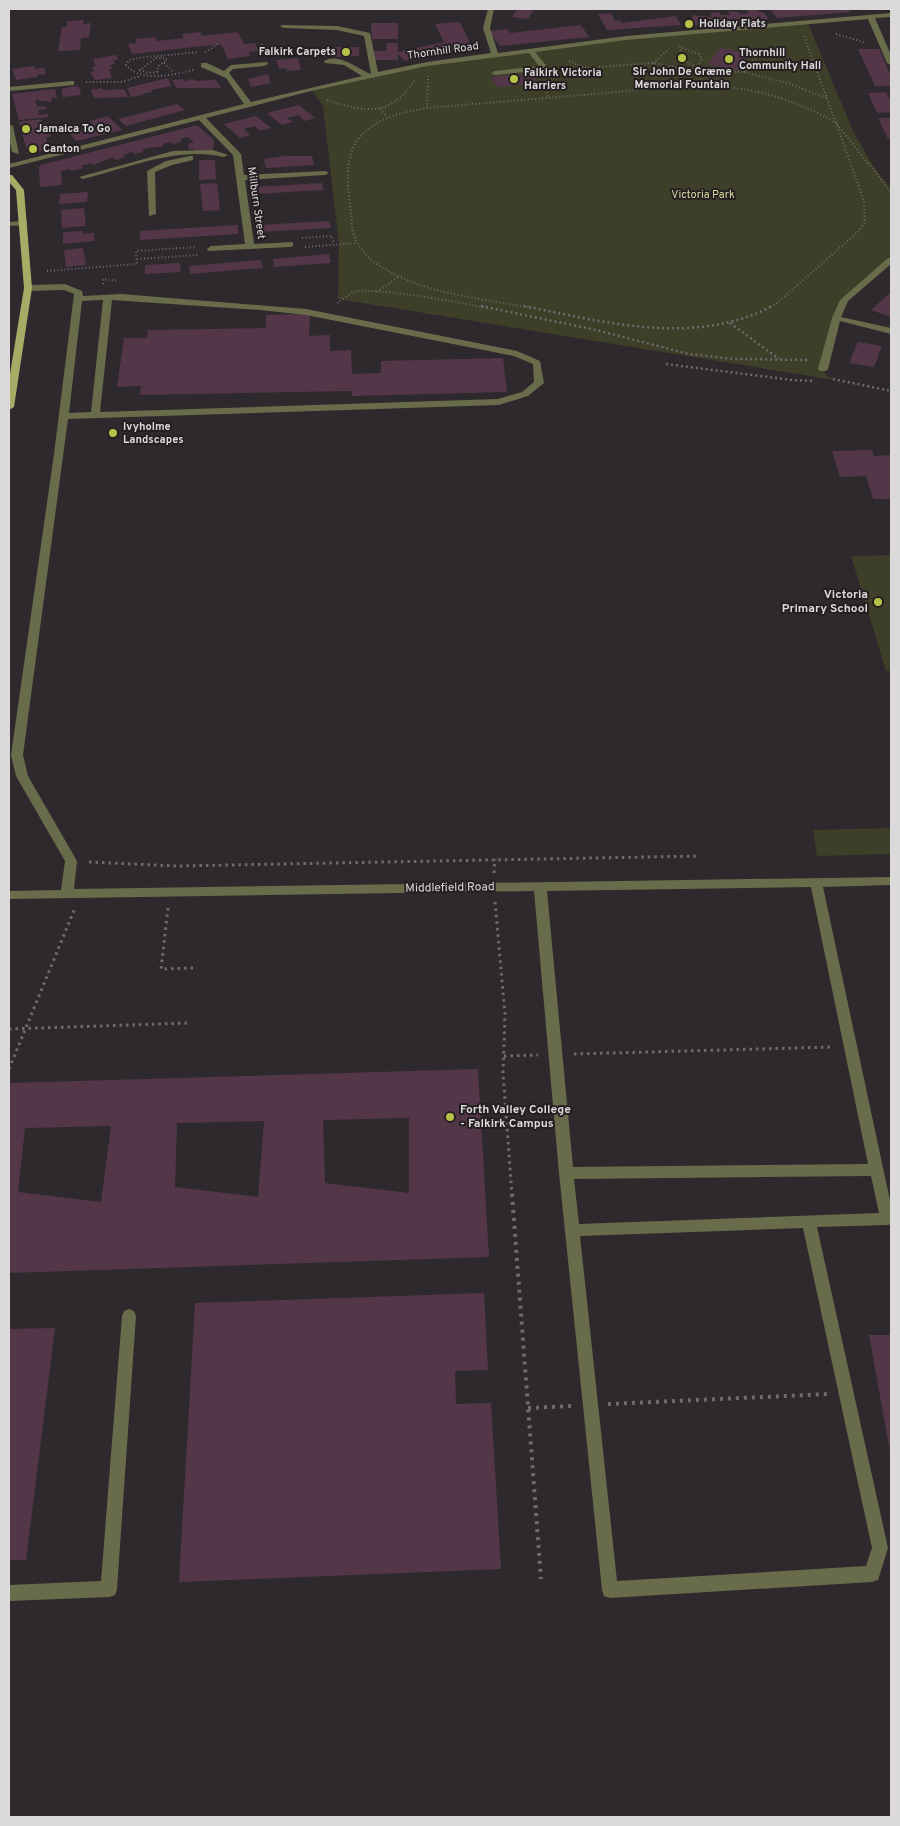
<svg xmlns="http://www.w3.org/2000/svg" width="900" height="1826" font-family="Overpass,sans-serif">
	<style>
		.green { fill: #3d3f29 }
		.building { fill: #533749; fill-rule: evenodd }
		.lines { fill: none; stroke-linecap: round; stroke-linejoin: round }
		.path-far3 { stroke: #6f6b6e; stroke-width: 2; stroke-dasharray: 1 2.5; stroke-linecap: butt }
		.path-far2 { stroke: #6f6b6e; stroke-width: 2.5; stroke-dasharray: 2 3; stroke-linecap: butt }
		.path-far1 { stroke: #6f6b6e; stroke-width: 3; stroke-dasharray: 2.5 4; stroke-linecap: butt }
		.path { stroke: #6f6b6e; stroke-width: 4; stroke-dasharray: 3 5; stroke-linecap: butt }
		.minor { fill: #686c4b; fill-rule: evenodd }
		.major { fill: #a5ac66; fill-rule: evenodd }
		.poi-dot { fill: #b8c147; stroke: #242022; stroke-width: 2 }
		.labels { text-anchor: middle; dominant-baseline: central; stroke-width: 4; stroke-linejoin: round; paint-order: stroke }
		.far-poi-label { font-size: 11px; font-weight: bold; fill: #dcd9db; stroke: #242022; text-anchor: start }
		.far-street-label { font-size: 11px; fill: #dcd9db; stroke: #242022 }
		.far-park-label { font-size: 11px; fill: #d5db9f; stroke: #242022 }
		.poi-label { font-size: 12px; font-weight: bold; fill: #dcd9db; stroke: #242022; text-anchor: end }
		.street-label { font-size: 12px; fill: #dcd9db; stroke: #242022 }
	</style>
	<rect width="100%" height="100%" fill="#2e292c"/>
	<path class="green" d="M808,23L853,131L872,164L891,189V260L844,300L823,369L826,375L834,380L338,299L339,244L323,106L311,89L404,68L626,38Z
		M891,555V671H886L851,556Z
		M891,828V854L817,856L813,830Z"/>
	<path class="building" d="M517,9H534L528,19L512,17Z
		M749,9H757L759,12H763L769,19L694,26L689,19L693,18L691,15L712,17L710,14L712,13L719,12L721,15H730L728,11L739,12L740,14L749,13L747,11Z
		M773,9H848L851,12L777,18L771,11H775Z
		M611,13L615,21L620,20L622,23L676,16L681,25L607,30L598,14Z
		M84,20L83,24L91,23L89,38H81L80,50L58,51L62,27H66L67,21Z
		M460,22L472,47L405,61L398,54V60H373L374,51H386L387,43H398V52L444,42L435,24Z
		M371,23H398V39H372Z
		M581,25L589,37L500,46L489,31L507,29L510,33Z
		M200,32L202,36L238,32L244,44L255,43L259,51L249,52L250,56L228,59L221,44L132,54L128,44L137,43L135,39L155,37L157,41L184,38L182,34Z
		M332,47H359V56L333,57Z
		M720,48L750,53L739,70L708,65Z
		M858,49H879L891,76V86H875Z
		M329,50L330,55L317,56V51Z
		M116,55L118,60H113L115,64L111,65L112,69H109L112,78L95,80L90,72L94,71L92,67L96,66L93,59Z
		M298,58L301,70L287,71L286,68L279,69L276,60Z
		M34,66L35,69L44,68L46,74L37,75L38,77L16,80L12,69Z
		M532,73L539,83L497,87L491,77Z
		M268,74L271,83L251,87L248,79Z
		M168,78L171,86L152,90V92L142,94L143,95L131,97L127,88Z
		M183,79L184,81L194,79L195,81L216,80L221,88H177L172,80Z
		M74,86L79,87L81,95L63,97L61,89Z
		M102,88L103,90L124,89L128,97L94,98L91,90Z
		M55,89L57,98H51L52,102L35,100L37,106L46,107L47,109L38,110L39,115L48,114L49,117L19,120L12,94Z
		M886,92L891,102V112L877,113L868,93Z
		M177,104L185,110L126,126L118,119Z
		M299,105L315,118L305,121L298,115L287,118L293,122L282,125L267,113Z
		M108,116L122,130L76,141L70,134L96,127L89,121Z
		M256,116L271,128L260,131L255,126L244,129L250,135L240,138L224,124Z
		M878,118H891V139H888Z
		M41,119L42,123H46L47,127H43L45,133L50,132L51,137H46L49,149L28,154L19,122Z
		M194,126H198L214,140L213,150L194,151V149L189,150L188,144L194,142L188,137L180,139L182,141L173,144L170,142L162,144L164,146L142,149L144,152L134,154L132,152L123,155L125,157L115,160L113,157L93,165L91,163L81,166L84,168L71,171L69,169L61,171L62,185L40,187L39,167L41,165Z
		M285,156H312L314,165L266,168L264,159Z
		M199,160H215L216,179L199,180Z
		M217,183L220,210L203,211L200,184Z
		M322,183L324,190L255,194L254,187Z
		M88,192L87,202L59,204L60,194Z
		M84,208L86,226L62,228L61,210Z
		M329,221L331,228L260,232L259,225Z
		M238,225V234L140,240V231Z
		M83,231V234L94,233L95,241L63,244V232Z
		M83,248L86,265L66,267L64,250Z
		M329,254L331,263L274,267L273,259Z
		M261,260L263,268L190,274L189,266Z
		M180,263L181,272L145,274V265Z
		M890,293H891V317L871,310Z
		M310,314L309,336L330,335V351L351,350L352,374L381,373V361L503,358L507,392L352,396L351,391L140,395L141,386L117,387L124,338H147L148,330L266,328V315Z
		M858,342L882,346L874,367L849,363Z
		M872,450L874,456L891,455V499H873L866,476L840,477L832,451Z
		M478,1069L489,1257L9,1273V1083ZM409,1118V1193L325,1183L323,1120ZM264,1121L258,1197L175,1187L177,1123ZM111,1126L101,1202L18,1192L25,1128Z
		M484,1293L488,1370L455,1371L456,1404L491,1403L501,1569L179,1582L195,1303Z
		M55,1328L26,1560H9V1329Z
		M869,1335H891V1452H890Z"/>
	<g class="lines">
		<path class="path-far3" d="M836,34L866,43
			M804,36L836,123L891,192
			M680,46C681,59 685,64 698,66
			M682,48L699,54L702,59L698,66L701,85
			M205,52L218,44
			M260,52L262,43
			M156,58H165L167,60L158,66L157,72L148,73L140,70Z
			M569,61L585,68L652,63L699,71L744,72L787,83L827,98
			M164,63L173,72
			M653,63L669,49
			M193,70C172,75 142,83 126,65L129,60L138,58L199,52
			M744,72L762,49
			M86,82H121L141,76
			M544,82L548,97
			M327,100C364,112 390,118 414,81
			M427,108L428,76
			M380,109L387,117
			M302,238L332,236L334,244
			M305,247L356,243
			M137,259L199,255
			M47,271L137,264L136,251L197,247
			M103,284V279L119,281
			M377,292L398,277
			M337,303C342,300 348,295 353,292C370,286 465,303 487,308
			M531,308C480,298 421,294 377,264C367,257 358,247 354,235C351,228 352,219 351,212C348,189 343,158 359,138C377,117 401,113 427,108C482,103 538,99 593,94C688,86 749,73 836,123L864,201L865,222L859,231L776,304L769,308"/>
		<path class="path-far2" d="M481,306L596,330L689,354L734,359L810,360
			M524,306C604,322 695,347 772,306
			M730,323L779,359
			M666,364L792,380L814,381
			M833,379L891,391"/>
		<path class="path-far1" d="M89,862L176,866L700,856
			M494,873L495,859
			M495,902L505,1014L503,1073L512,1195
			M168,908L161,969L193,968
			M9,1029L189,1023
			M574,1054L833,1047
			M504,1056L538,1055
			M9,1069L75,908"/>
		<path class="path" d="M512,1194L541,1579
			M608,1404L829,1394
			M528,1408L571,1406"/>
		<path class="minor" d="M488,9H494L490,28L498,53L626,36L891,13V17L875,18L891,55V65L887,63L868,19L626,40L535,52L548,68L544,70L495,75L491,73L495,71L539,66L529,53L427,66L311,91L206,118L241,154L244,175L325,171L329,173L325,175L245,180L254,244L293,242V246L290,247L208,251L207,249L211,246L245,244L233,155L199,120L9,168V164L244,104L226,78L201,67V63H207L224,71L231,65L267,62L268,64L264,66L233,69L229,73L251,102L362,76L344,65L325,63L324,61C339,52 358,69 371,74L364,36L337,30L284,28L280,26L282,25L337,26L370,33L378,72L427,62L491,53L483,28Z
			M71,81H74V85L9,91V87Z
			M9,124L13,126L19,154L12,152L9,139Z
			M213,150L228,155L224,157C178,146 128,168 83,179L79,177L173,151Z
			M190,156H193V160L172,165L155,172L156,214L149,216L147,171L166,161Z
			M24,221H27V225L9,226V222Z
			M888,258H891V264L848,301L841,317L891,328V334L840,321L828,369L826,371H820L818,369L832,318L840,300Z
			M65,284L82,291L83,296L121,294L306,309L517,351L540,361L544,383L528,396L499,405L68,419L23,755L28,776L77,861L74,889L891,877V885L823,887L891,1205V1224L887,1225L817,1227L888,1548L878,1580L872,1582L610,1598L604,1596L602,1590L559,1173L534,891L9,899V891L61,890L65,861L16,776L11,755L54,454L74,294L64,290L28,291L24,288L28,285ZM103,300L91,412L69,413L82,301ZM112,300L260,310L306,315L514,356L533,364L534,382L522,392L498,399L100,412ZM811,887L868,1164L573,1167L547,891ZM871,1176L879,1213L579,1224L574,1179ZM803,1228L872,1548L866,1566L617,1581L580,1236Z
			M129,1309L134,1311L136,1316L117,1589L115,1595L109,1597L9,1601V1585L101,1581L122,1316L124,1311Z"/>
		<path class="major" d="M9,175H12L24,190L32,288L14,407L9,410V380L24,288L16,190L9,182Z"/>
	</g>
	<g class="poi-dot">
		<circle cx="689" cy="24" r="5"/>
		<circle cx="346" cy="52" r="5"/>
		<circle cx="682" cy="58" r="5"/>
		<circle cx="729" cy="59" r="5"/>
		<circle cx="514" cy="79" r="5"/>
		<circle cx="26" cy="129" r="5"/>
		<circle cx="33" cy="149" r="5"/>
		<circle cx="113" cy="433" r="5"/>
		<circle cx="878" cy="602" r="5"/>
		<circle cx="450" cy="1117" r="5"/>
	</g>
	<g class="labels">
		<g class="far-poi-label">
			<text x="699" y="24">Holiday Flats</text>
			<text x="336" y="52" text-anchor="end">Falkirk Carpets</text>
			<text x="739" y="53">Thornhill<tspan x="739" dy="13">Community Hall</tspan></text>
			<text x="682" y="72" text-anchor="middle">Sir John De Græme<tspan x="682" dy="13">Memorial Fountain</tspan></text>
			<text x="524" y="73">Falkirk Victoria<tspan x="524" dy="13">Harriers</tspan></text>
			<text x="36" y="129">Jamaica To Go</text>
			<text x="43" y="149">Canton</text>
			<text x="123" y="427">Ivyholme<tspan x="123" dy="13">Landscapes</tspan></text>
		</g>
		<g class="far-street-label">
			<text transform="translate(443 51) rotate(-8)">Thornhill Road</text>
			<text transform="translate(256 203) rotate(82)">Millburn Street</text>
		</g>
		<g class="far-park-label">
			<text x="703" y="195">Victoria Park</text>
		</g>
		<g class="poi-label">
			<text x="868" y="595">Victoria<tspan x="868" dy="14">Primary School</tspan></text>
			<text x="460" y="1110" text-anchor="start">Forth Valley College<tspan x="460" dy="14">- Falkirk Campus</tspan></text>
		</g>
		<g class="street-label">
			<text transform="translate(450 888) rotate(-1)">Middlefield Road</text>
		</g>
	</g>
	<rect width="900" height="1826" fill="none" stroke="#dcd9db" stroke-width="20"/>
</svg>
